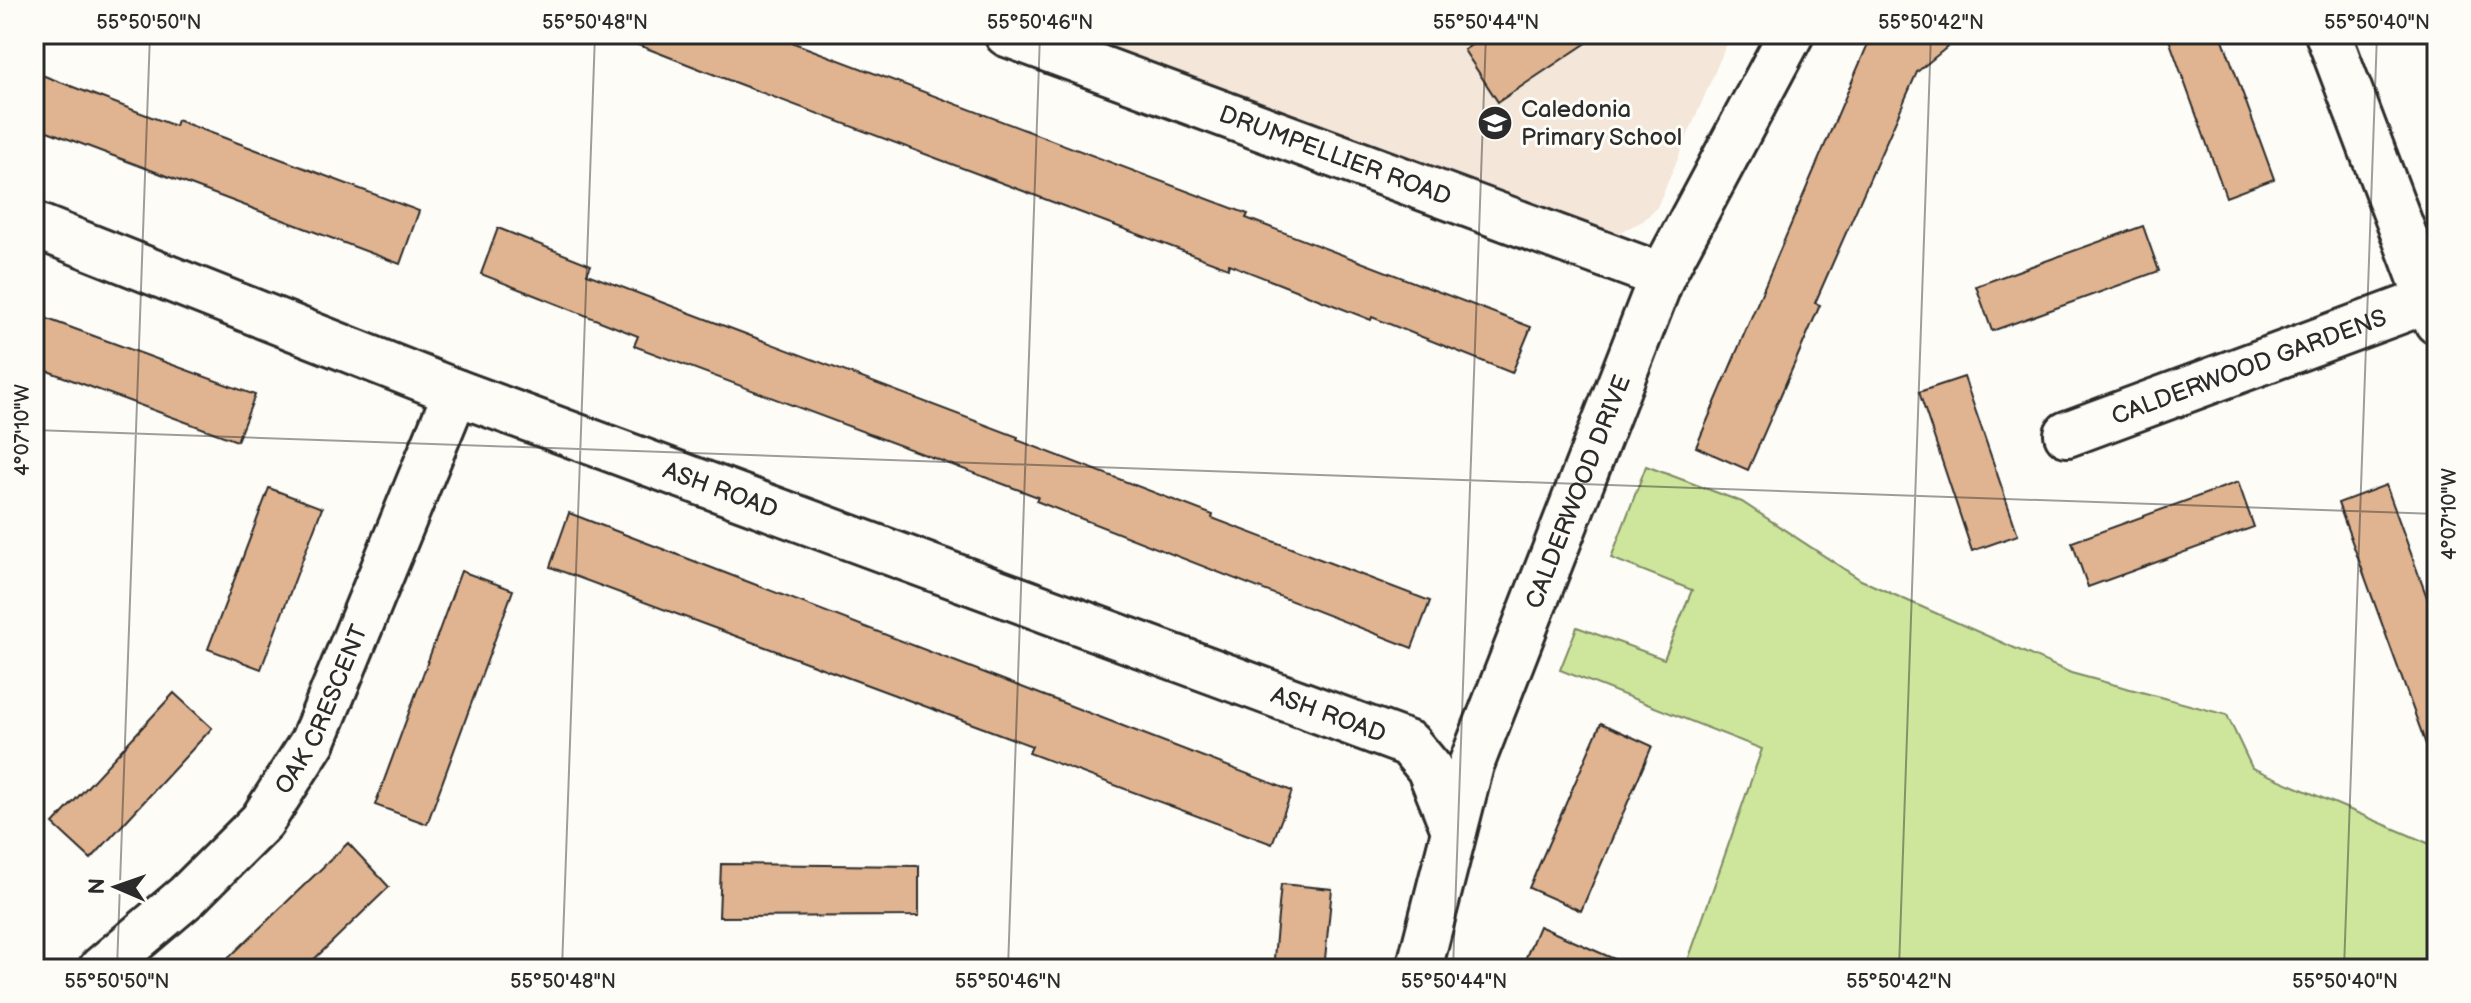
<svg xmlns="http://www.w3.org/2000/svg" width="2471" height="1003" font-family="'Balsamiq Sans',sans-serif">
	<style>
		.built { fill: #f4e6d8 }
		.green { fill: #cde69c; stroke: #7c8864; stroke-width: 2 }
		.building { fill: #e0b490; stroke: #2b2b2b; stroke-width: 2 }
		.lines { fill: none; stroke-linecap: round; stroke-linejoin: round }
		.minor-casing { stroke: #2b2b2b; stroke-width: 50 }
		.minor { stroke: #fdfcf7; stroke-width: 44 }
		.ticks { fill: none; stroke: #2b2b2b; stroke-width: 2; stroke-opacity: 0.45 }
		.labels { text-anchor: middle; dominant-baseline: central; stroke-width: 6; stroke-linejoin: round; paint-order: stroke }
		.poi-label { font-size: 24px; fill: #2b2b2b; stroke: #fdfcf7; text-anchor: start }
		.street-label { font-size: 24px; fill: #2b2b2b; stroke: #fdfcf7 }
		.neatline { fill: none; stroke: #2b2b2b; stroke-width: 3 }
		.ticks-label { font-size: 20px; text-anchor: middle; fill: #2b2b2b }
	</style>
	<rect width="100%" height="100%" fill="#fdfcf7"/>
	<filter id="ink" filterUnits="userSpaceOnUse"><feTurbulence type="fractalNoise" baseFrequency=".0125" numOctaves="2"/><feDisplacementMap in="SourceGraphic" scale="16" xChannelSelector="R" yChannelSelector="G"/><feConvolveMatrix kernelMatrix="1 2 1 2 8 2 1 2 1" color-interpolation-filters="sRGB"/></filter>
	<g filter="url(#ink)">
		<path class="built" d="M1068,34H1731L1657,207L1643,221L1612,236Z"/>
		<path class="green" d="M1646,466L1742,502L1861,580L2071,673L2227,715L2252,768L2437,847V969H1685L1762,749L1560,670L1577,627L1664,659L1692,590L1611,558Z"/>
		<path class="building" d="M618,34H770L1248,214L1246,218L1531,327L1512,373L1372,317L1371,320L1229,264L1228,268L723,78L618,37Z
			M1488,34H1600L1498,102L1464,50Z
			M1882,34H1963L1917,72L1815,303L1820,305L1748,470L1696,447L1867,46Z
			M2167,34H2221L2274,179L2226,197Z
			M34,72L175,126L177,120L419,211L400,264L34,126Z
			M2143,226L2159,271L1992,331L1976,286Z
			M498,228L591,265L587,274L1018,437L1017,440L1213,515L1212,518L1430,601L1412,648L1036,501L1038,497L634,346L638,336L481,274Z
			M34,314L255,395L237,441L34,366Z
			M1964,377L2018,535L1972,551L1919,392Z
			M2238,482L2254,527L2088,587L2072,542Z
			M2386,485L2437,625V760L2432,761L2338,503Z
			M269,488L322,508L261,669L208,649Z
			M569,513L1292,791L1272,844L1029,753L1032,746L550,567Z
			M461,571L513,590L427,824L375,805Z
			M174,693L212,728L91,859L53,824Z
			M1601,723L1652,746L1581,911L1529,888Z
			M348,843L389,887L304,969H217Z
			M721,864L919,866V916L719,917Z
			M1281,884L1332,889L1324,969H1273Z
			M1539,926L1637,969H1521Z"/>
		<g class="lines">
			<defs>
				<g id="minor">
					<path id="s1" d="M1007,34L1662,276"/>
					<path d="M2328,34L2437,322"/>
					<path id="s2" d="M34,225L456,392L1409,744L1429,768L1454,830"/>
					<path id="s3" d="M2067,434L2429,300"/>
					<path id="s4" d="M101,969L187,896L262,821L313,741L456,392"/>
					<path id="s5" d="M1419,969L1471,765L1662,276L1791,34"/>
				</g>
			</defs>
			<use href="#minor" class="minor-casing"/>
			<use href="#minor" class="minor"/>
		</g>
	</g>
	<path class="ticks" d="M34,430L2437,514M117,969L150,34M562,969L595,34M1008,969L1040,34M1453,969L1486,34M1899,969L1931,34M2344,969L2377,34"/>
	<defs>
		<symbol id="school-disc" viewBox="-11 -11 22 22"><circle r="9.5" fill="#2b2b2b" stroke="#fdfcf7"/><path d="M0-5L7-2L0 1L-7-2ZM-4 1L0 2.5L4 1V4Q0 6-4 4Z" fill="#fff"/></symbol>
	</defs>
	<g fill-rule="evenodd">
		<use href="#school-disc" x="1475" y="103" width="40" height="40"/>
	</g>
	<g class="labels">
		<g class="poi-label">
			<text x="1521" y="109">Caledonia<tspan x="1521" dy="28">Primary School</tspan></text>
		</g>
		<g class="street-label">
			<text stroke="none"><textPath href="#s1" startOffset="350">DRUMPELLIER ROAD</textPath></text>
			<text stroke="none"><textPath href="#s3" startOffset="194">CALDERWOOD GARDENS</textPath></text>
			<text stroke="none"><textPath href="#s2" startOffset="736">ASH ROAD</textPath></text>
			<text stroke="none"><textPath href="#s5" startOffset="504">CALDERWOOD DRIVE</textPath></text>
			<text stroke="none"><textPath href="#s4" startOffset="346">OAK CRESCENT</textPath></text>
			<text stroke="none"><textPath href="#s2" startOffset="1384">ASH ROAD</textPath></text>
		</g>
	</g>
	<rect width="2471" height="1003" fill="none" stroke="#fdfcf7" stroke-width="88"/>
	<g transform="translate(116 887) rotate(272)" stroke="#fdfcf7" stroke-width="6" paint-order="stroke">
	<path d="M0-6L14 30L0 20L-14 30Z" fill="#2b2b2b"/>
	<text y="-12" font-size="22" font-weight="bold" text-anchor="middle" fill="#2b2b2b">N</text>
	</g>
	<rect x="44" y="44" width="2383" height="915" class="neatline"/>
	<g class="ticks-label">
		<text x="149" y="29">55°50'50"N</text>
		<text x="595" y="29">55°50'48"N</text>
		<text x="1040" y="29">55°50'46"N</text>
		<text x="1486" y="29">55°50'44"N</text>
		<text x="1931" y="29">55°50'42"N</text>
		<text x="2377" y="29">55°50'40"N</text>
		<text transform="translate(22 430) rotate(-90)" y="7">4°07'10"W</text>
		<text transform="translate(2449 514) rotate(-90)" y="7">4°07'10"W</text>
		<text x="117" y="988">55°50'50"N</text>
		<text x="563" y="988">55°50'48"N</text>
		<text x="1008" y="988">55°50'46"N</text>
		<text x="1454" y="988">55°50'44"N</text>
		<text x="1899" y="988">55°50'42"N</text>
		<text x="2345" y="988">55°50'40"N</text>
	</g>
</svg>
